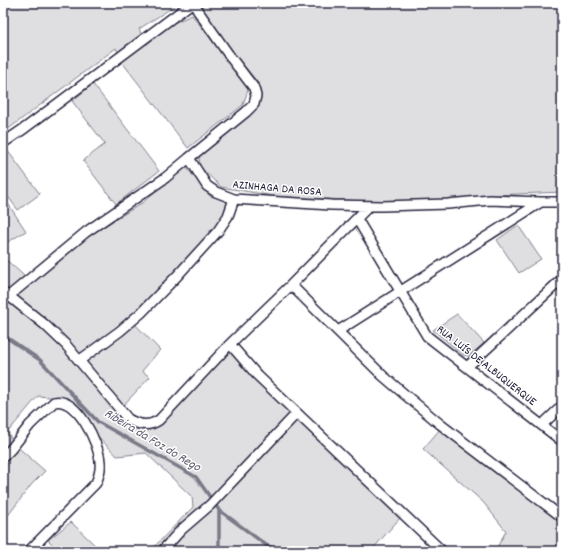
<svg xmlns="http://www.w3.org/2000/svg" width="565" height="554" font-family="Dekko,sans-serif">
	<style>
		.green { fill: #dfdfe2; stroke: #80808e }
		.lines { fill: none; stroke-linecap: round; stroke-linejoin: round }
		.stream { stroke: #7a7a88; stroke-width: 3.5 }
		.minor-casing { stroke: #22223b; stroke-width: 12 }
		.minor { stroke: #fff; stroke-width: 9 }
		.labels { text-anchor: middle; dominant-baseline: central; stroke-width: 3; stroke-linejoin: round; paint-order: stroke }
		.street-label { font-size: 12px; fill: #22223b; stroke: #fff }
		.water-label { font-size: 13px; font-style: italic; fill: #5c5c6f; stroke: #fff }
	</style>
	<rect width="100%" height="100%" fill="#fff"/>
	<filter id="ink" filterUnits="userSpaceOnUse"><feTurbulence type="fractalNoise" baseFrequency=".025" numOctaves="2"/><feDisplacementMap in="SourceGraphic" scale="8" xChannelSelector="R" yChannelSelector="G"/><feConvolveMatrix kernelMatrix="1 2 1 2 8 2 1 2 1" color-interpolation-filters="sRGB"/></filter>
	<g filter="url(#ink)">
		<path class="green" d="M3,3H179L139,29L146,45L171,24L192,15L249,87L243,105L188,148L122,62L116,48L3,133Z
			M202,3H562V192L495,195L401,203L272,196L221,187L200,167L199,156L251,112L261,97L259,84L214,29L201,7Z
			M93,84L159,171L116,204L83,161L105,144L72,101Z
			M7,150L40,194L18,210L3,190V153Z
			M185,166L210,196L242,202L131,320L160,350L142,371L150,377L115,414L128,428L150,430L228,350L400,518L371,551H150L193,507L192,497L146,453L117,456L61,398L38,396L8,432L13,443L45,471L32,484L3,522V257L32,283L92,234L142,203Z
			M3,196L26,231L3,245Z
			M518,225L541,259L519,273L497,240Z
			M457,314L484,343L469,356L463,355L433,330Z
			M441,428L562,515V551H495L506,531L483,502L423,449Z
			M71,522L101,551H59L48,540Z"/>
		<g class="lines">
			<path class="stream" d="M3,335L40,360L98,422L196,477L219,510V551
				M219,510L266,545L281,551"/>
			<defs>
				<path id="minor" d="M194,3L198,11L231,58L254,88L256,96L254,104L246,112L189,158L207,186L216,192L234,199L331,205L382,206L448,204L490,200L541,202H562
					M3,143L25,128L192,3
					M357,219L427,336L562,441
					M291,285L382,375L403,393L440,424L562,517
					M3,293L9,296L86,232L165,178L189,158
					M9,296L44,324L66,345L128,419C138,425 149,427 159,420L230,344L291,285L369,206
					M338,331L541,202
					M230,344L257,375L442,551
					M80,360L120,331L141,313L177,276L218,231L228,216L234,199
					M467,367L562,279
					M542,425L562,406
					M3,457L11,449L30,425L54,402C77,397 99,443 100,462C101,469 99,476 96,483L29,551
					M162,551L181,530L210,505L297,413"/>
			</defs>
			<use href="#minor" class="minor-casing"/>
			<use href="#minor" class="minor"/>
		</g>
	</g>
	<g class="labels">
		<g class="street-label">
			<text transform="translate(277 189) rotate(5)">AZINHAGA DA ROSA</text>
			<text transform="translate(486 366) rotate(38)">RUA LUÍS DE ALBUQUERQUE</text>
		</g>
		<g class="water-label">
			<text transform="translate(152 441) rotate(31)">Ribeira da Foz do Rego</text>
		</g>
	</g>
	<rect width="565" height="554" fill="none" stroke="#fff" stroke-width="16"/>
	<rect x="8" y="8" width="549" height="538" fill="none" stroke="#22223b" stroke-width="1.5" filter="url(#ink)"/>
</svg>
